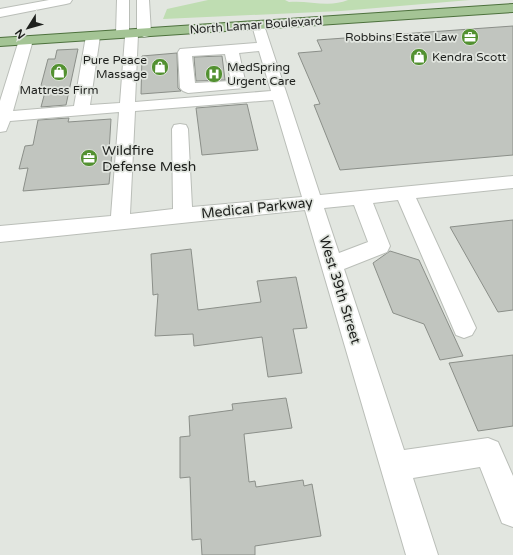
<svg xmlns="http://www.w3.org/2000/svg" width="513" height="555" font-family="'Varela Round',sans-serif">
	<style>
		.green { fill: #bfddb2 }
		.building { fill: #c1c5bf; stroke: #8b8f89 }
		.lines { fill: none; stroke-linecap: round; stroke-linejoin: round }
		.minor-casing { stroke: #babeb8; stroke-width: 2 }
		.major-casing { stroke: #4d713d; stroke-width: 2 }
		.minor { fill: #fff; fill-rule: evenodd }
		.major { fill: #a4c495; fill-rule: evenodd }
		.labels { text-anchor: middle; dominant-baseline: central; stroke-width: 3.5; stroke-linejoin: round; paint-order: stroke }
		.far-street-label { font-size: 12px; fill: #1e201d; stroke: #e2e6e0 }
		.far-poi-label { font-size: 12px; fill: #1e201d; stroke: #e2e6e0; text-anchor: end }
		.poi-label { font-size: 14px; fill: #1e201d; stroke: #e2e6e0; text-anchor: start }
		.street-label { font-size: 14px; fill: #1e201d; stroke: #e2e6e0 }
	</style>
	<rect width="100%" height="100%" fill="#e2e6e0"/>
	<path class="green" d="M208,0H285L289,2C308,0 329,8 348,0H470L341,11L163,19L167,9Z"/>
	<path class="building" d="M513,26V155L340,170L314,105L320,104L298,53L322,51L317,40Z
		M78,49L66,105L41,107L45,92L39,93L48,59H55L57,50Z
		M177,53L178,88L181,91L141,94L142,56Z
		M222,56L225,80L196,81L194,57Z
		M247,104L258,150L202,155L196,108Z
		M69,118L68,122L111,119L109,152H112L109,184L23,191L28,168L19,169L25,146L33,145L38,120Z
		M513,220V310L498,312L450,227Z
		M191,249L198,310L261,302L257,281L296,277L307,328L293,329L302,373L268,377L262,337L194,346L193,334L155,336L158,294L153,295L151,254Z
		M390,251L419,260L463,356L440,360L424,324L393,313L373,263Z
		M513,355V426L478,431L449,363Z
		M286,398L292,428L244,434L249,482L255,481L256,487L303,480L304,486L312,484L321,536L255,546V555H202L201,539L192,540L190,477L180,478V437L190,436L189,416L233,410L232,404Z"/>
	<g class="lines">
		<defs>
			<path id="minor" d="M49,0H72L70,3L66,4L0,17V9Z
				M117,0H129V30L137,31V0H149L151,33L149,36L144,37L138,34L135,102L271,91L259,51L239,53L246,85L244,88L188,93L183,91L180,88L178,52L180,49L257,43L252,25L253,22H263L320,195L513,176V188L416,198L476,328L472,335L464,338L456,335L398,200L373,203L390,246L387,252L344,269L404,450L488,438L498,442L513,476V527L502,523L480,467L413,478L438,555H406L305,210L0,242V226L111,216L119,112L10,121L6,131L0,132V101L19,40L21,37H31L33,40L13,111L74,106L86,36L88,33H98L100,36L90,105L120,103L125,37H118L116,34ZM225,54L231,81L195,83L192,56ZM273,100L302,197L192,207L188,129L186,125L180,124L174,125L172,129L173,209L130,214L135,111ZM354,205L368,242L339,253L324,208Z"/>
			<path id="major" d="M513,4V12L0,46V38Z"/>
		</defs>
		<use href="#minor" class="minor-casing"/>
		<use href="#major" class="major-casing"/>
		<use href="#minor" class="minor"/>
		<use href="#major" class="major"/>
	</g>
	<defs>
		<symbol id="office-disc" viewBox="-11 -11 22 22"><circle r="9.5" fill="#539131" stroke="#e2e6e0"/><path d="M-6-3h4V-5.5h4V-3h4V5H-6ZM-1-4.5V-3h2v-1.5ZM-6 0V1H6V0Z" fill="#fff"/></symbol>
		<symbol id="shop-disc" viewBox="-11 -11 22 22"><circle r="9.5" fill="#539131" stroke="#e2e6e0"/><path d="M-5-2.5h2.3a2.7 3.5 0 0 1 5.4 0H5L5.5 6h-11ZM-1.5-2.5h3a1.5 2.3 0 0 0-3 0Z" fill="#fff"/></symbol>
		<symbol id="hospital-disc" viewBox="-11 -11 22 22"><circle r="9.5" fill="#539131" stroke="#e2e6e0"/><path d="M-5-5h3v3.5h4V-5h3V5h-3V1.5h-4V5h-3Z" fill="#fff"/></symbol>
	</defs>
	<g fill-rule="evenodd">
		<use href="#office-disc" x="460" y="27" width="20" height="20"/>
		<use href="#shop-disc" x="409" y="47" width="20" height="20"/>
		<use href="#shop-disc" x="150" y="57" width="20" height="20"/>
		<use href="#shop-disc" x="49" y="62" width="20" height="20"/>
		<use href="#hospital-disc" x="204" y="64" width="20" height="20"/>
		<use href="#office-disc" x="79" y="148" width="20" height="20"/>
	</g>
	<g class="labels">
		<g class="far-street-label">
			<text transform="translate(256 25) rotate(-4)">North Lamar Boulevard</text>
		</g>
		<g class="far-poi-label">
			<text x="457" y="37">Robbins Estate Law</text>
			<text x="432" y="57" text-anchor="start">Kendra Scott</text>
			<text x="147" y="60">Pure Peace<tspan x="147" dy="14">Massage</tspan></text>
			<text x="227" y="67" text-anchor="start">MedSpring<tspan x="227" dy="14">Urgent Care</tspan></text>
			<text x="59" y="90" text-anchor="middle">Mattress Firm</text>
		</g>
		<g class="poi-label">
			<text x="102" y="150">Wildfire<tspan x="102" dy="16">Defense Mesh</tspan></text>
		</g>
		<g class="street-label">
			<text transform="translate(257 208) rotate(-6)">Medical Parkway</text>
			<text transform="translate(340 290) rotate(73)">West 39th Street</text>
		</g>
	</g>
	<g transform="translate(28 28) rotate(233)" stroke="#e2e6e0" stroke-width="3" paint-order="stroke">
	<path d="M0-3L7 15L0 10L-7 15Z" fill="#1e201d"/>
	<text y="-6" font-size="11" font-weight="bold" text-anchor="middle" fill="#1e201d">N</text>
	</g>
</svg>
